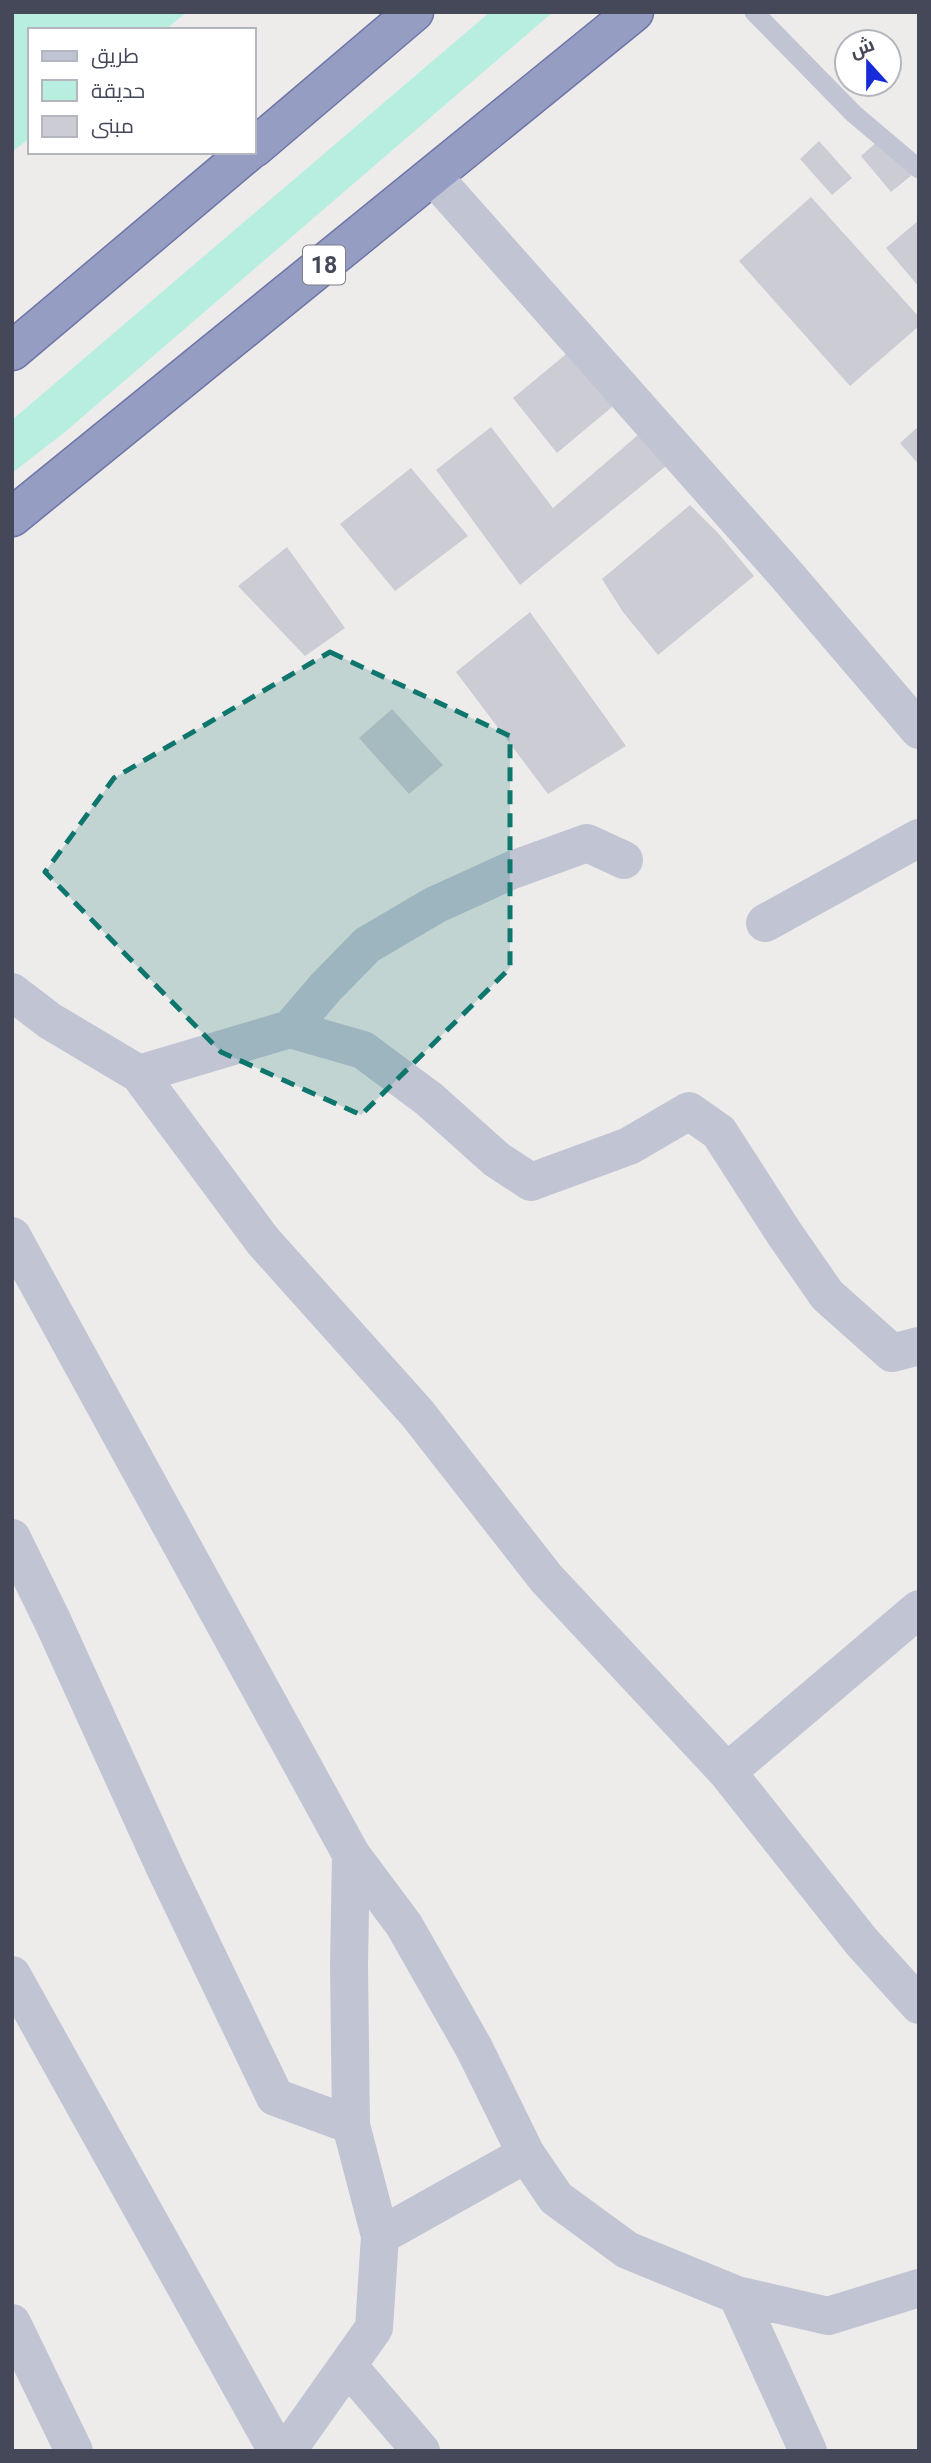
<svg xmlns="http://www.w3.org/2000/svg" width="931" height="2463" font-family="Roboto,Cairo,sans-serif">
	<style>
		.green { fill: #b8eedf }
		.building { fill: #cbccd4 }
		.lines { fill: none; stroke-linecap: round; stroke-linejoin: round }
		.trunk-casing { stroke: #6e75a7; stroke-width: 41 }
		.service { stroke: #c1c5d3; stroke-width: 19 }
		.minor { stroke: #c1c5d3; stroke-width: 38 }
		.trunk { stroke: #969dc3; stroke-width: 38 }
		.marked { fill: #0f766e; fill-opacity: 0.2; stroke: #0f766e; stroke-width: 5; stroke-dasharray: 14 9; stroke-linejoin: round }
		.labels { text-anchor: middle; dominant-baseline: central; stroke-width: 5; stroke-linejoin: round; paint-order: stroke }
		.shield { fill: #fff; stroke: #7c7f8b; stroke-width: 2 }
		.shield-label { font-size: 23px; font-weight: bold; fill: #444859 }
	</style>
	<rect width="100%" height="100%" fill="#eeeceb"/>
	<path class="green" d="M12,12H187L165,30H30V138L12,152Z
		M490,12H553L65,432L12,473V420Z"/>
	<path class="building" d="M881,138L912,175L891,192L861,156Z
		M819,141L852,178L832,195L800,159Z
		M811,197L919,317V326L850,386L739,261Z
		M919,220V287L886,248Z
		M571,350L618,402L557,453L513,398Z
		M919,426V465L900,443Z
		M491,427L553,508L638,435L666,466L520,585L436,470Z
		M411,468L468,536L395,591L340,524Z
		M690,505L718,533L754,576L658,655L623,612L602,579Z
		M287,547L345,628L305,656L238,586Z
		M530,612L626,746L548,794L456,672Z
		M392,709L443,765L409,794L359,738Z"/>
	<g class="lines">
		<defs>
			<path id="trunk" d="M254,148L414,12
				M12,351L248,152
				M12,517L634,12"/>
		</defs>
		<use href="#trunk" class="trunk-casing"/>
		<path class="service" d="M754,12L854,114L919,169"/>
		<path class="minor" d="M433,176L784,572L919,730
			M765,923L919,838
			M12,992L50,1021L139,1074L263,1241L417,1413L546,1578L727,1772L861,1941L919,2005
			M290,1029L363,1050L429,1099L496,1159L531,1182L629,1146L689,1111L719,1132L784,1233L827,1295L892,1353L919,1346
			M139,1074L290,1029L325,988L367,945L435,905L512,870L587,843L624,860
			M12,1236L351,1854L349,1965L351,2125L380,2236L374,2328L287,2451
			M12,1538L53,1622L165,1868L275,2097L351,2125
			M727,1772L919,1609
			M351,1854L404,1925L474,2048L526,2154L556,2198L627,2250L737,2295L828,2316L919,2288
			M12,1975L277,2451
			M380,2236L526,2154
			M737,2295L808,2451
			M12,2323L74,2451
			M348,2366L421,2451"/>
		<use href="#trunk" class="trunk"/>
	</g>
	<path class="marked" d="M330,652L510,736V968L361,1115L221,1052L45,872L114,778Z"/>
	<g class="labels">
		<rect class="shield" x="303" y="245.5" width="42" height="39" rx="5"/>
		<g class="shield-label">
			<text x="324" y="265">18</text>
		</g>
	</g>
	<rect width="931" height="2463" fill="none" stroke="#444859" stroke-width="28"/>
	<rect x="28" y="28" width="228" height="126" fill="#ffffff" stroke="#b4b6bd" stroke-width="2"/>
	<rect x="42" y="51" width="35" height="10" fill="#c1c5d3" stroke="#b4b6bd" stroke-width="2"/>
	<text x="91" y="63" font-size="21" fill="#444859">طريق</text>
	<rect x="42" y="80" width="35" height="21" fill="#b8eedf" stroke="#b4b6bd" stroke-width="2"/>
	<text x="91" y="98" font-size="21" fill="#444859">حديقة</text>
	<rect x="42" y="116" width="35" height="21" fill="#cbccd4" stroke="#b4b6bd" stroke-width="2"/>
	<text x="91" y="133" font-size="21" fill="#444859">مبنى</text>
	<g transform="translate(868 63) rotate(339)"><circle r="33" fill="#ffffff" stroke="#b4b6bd" stroke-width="2"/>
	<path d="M0-5L12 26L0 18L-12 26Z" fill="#182bdb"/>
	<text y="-10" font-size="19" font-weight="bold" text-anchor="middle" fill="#444859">ش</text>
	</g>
</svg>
